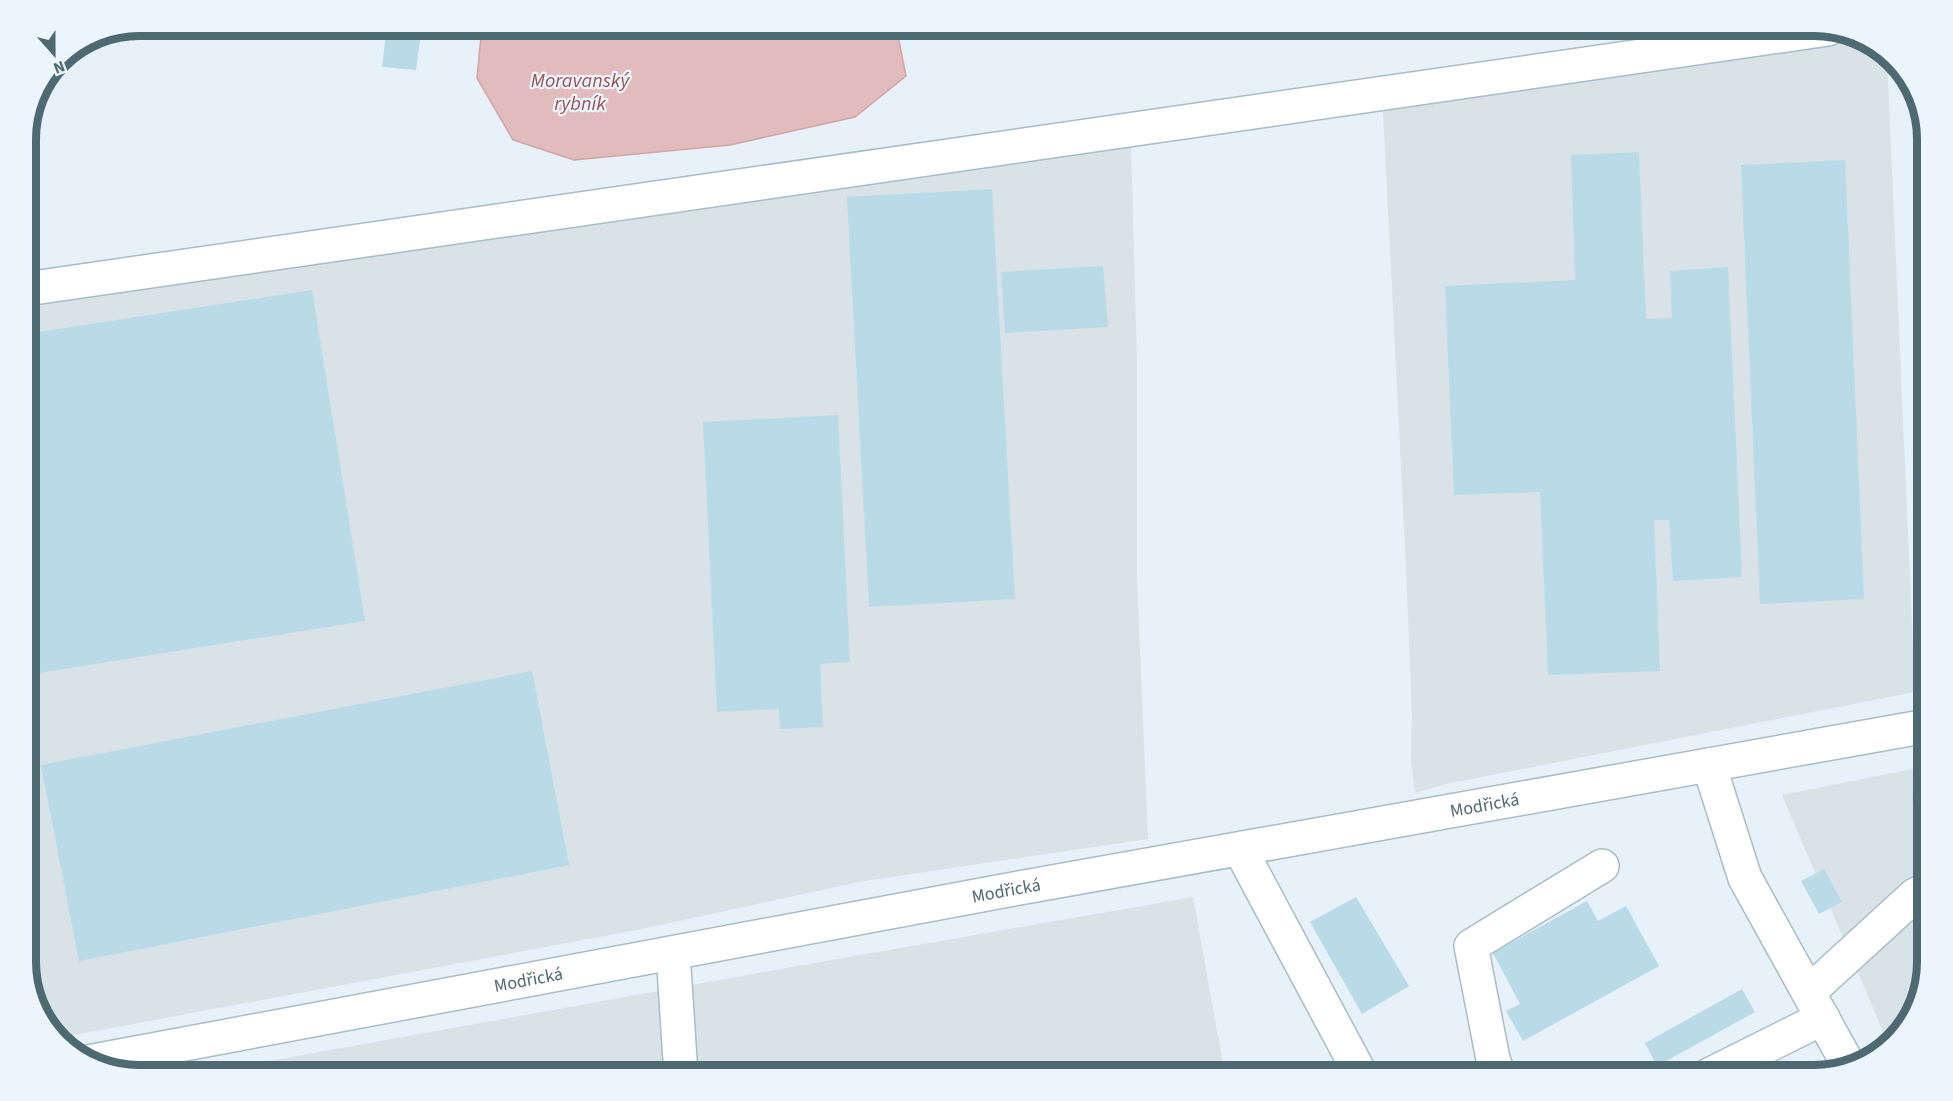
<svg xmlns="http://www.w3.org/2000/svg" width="1953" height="1101" font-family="'Source Sans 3',sans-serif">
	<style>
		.industrial { fill: #d9e2e6 }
		.water { fill: #e2bcbc; stroke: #d3a4a3; stroke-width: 1.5 }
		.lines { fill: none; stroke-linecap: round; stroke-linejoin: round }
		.stream { stroke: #d3a4a3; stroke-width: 10 }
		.building { fill: #b8dbe7 }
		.minor-casing { stroke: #a8bdc6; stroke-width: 36 }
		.minor { stroke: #fff; stroke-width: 33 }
		.labels { text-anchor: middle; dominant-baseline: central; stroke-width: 4.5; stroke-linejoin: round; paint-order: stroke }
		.street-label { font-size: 18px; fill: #4d6972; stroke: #ecf5fe }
		.water-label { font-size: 20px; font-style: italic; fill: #975452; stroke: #ecf5fe }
		.rim { fill: none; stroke: #4d6972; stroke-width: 8 }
	</style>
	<rect width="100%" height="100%" fill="#e6f1fa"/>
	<path class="industrial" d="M1862,38L1870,41L1887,57L1915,692L1446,784L1415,793L1411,759L1412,716L1406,567L1383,111Z
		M1131,147L1137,361V579L1148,839L864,881L642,929L58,1038L44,1025L26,969V304Z
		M1927,766V962L1912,1018L1888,1043L1782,795Z
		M1193,897L1225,1075H192L792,967Z"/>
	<path class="water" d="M482,26H896L906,76L855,117L730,145L574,160L513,140L477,78Z"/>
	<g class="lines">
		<path class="stream" d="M1079,26L1187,33L1278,26
			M898,29L1002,26"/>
	</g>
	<path class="building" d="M387,26H422L416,70L382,67Z
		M1639,152L1646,319L1672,318L1670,271L1728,267L1742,577L1673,581L1669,520H1654L1660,671L1548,675L1540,492L1454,495L1445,286L1575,280L1571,155Z
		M1845,160L1864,599L1760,604L1741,165Z
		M992,189L1015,599L869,607L847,197Z
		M1103,266L1108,327L1005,333L1001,272Z
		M312,290L365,621L26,675V334Z
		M838,415L850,662L820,664L823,727L780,729L779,709L717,712L703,422Z
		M532,671L569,865L79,961L41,765Z
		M1927,795V825L1916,827L1912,796Z
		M1824,869L1842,902L1819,914L1801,881Z
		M1356,897L1409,986L1362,1014L1310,922Z
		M1587,901L1598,921L1626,906L1659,966L1523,1041L1506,1011L1520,1004L1493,953Z
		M1742,989L1755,1012L1657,1066L1645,1043Z
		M1534,1061L1542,1075H1507Z"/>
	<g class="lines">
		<defs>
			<g id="minor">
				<path d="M26,289L1828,29"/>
				<path d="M1709,765L1745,878L1849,1066"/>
				<path d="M1240,849L1361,1075"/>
				<path d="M673,953L681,1075"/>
				<path d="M1809,992L1915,895L1927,889"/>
				<path id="s1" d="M88,1062L1019,888L1927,726"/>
				<path d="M1499,1075L1493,1059L1471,946L1602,866"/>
				<path d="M1709,1075L1823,1018"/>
			</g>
		</defs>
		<use href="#minor" class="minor-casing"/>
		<use href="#minor" class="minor"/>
	</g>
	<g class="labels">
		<g class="street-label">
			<text stroke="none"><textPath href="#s1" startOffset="1420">Modřická</textPath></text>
			<text stroke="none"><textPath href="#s1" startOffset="934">Modřická</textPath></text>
			<text stroke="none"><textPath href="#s1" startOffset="448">Modřická</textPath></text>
		</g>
		<g class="water-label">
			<text x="580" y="81">Moravanský<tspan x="580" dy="23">rybník</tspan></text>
		</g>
	</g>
	<path d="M0 0H1953V1101H0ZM139 36H1814A103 103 0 0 1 1917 139V962A103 103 0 0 1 1814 1065H139A103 103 0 0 1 36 962V139A103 103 0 0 1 139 36Z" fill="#ecf5fe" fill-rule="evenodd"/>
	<path class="rim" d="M139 36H1814A103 103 0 0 1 1917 139V962A103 103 0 0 1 1814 1065H139A103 103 0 0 1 36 962V139A103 103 0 0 1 139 36Z"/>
	<g transform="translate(54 54) rotate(159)" stroke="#ecf5fe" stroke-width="4.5" paint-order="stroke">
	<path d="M0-4.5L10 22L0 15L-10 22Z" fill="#4d6972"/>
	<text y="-9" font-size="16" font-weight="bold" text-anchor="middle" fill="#4d6972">N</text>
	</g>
</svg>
